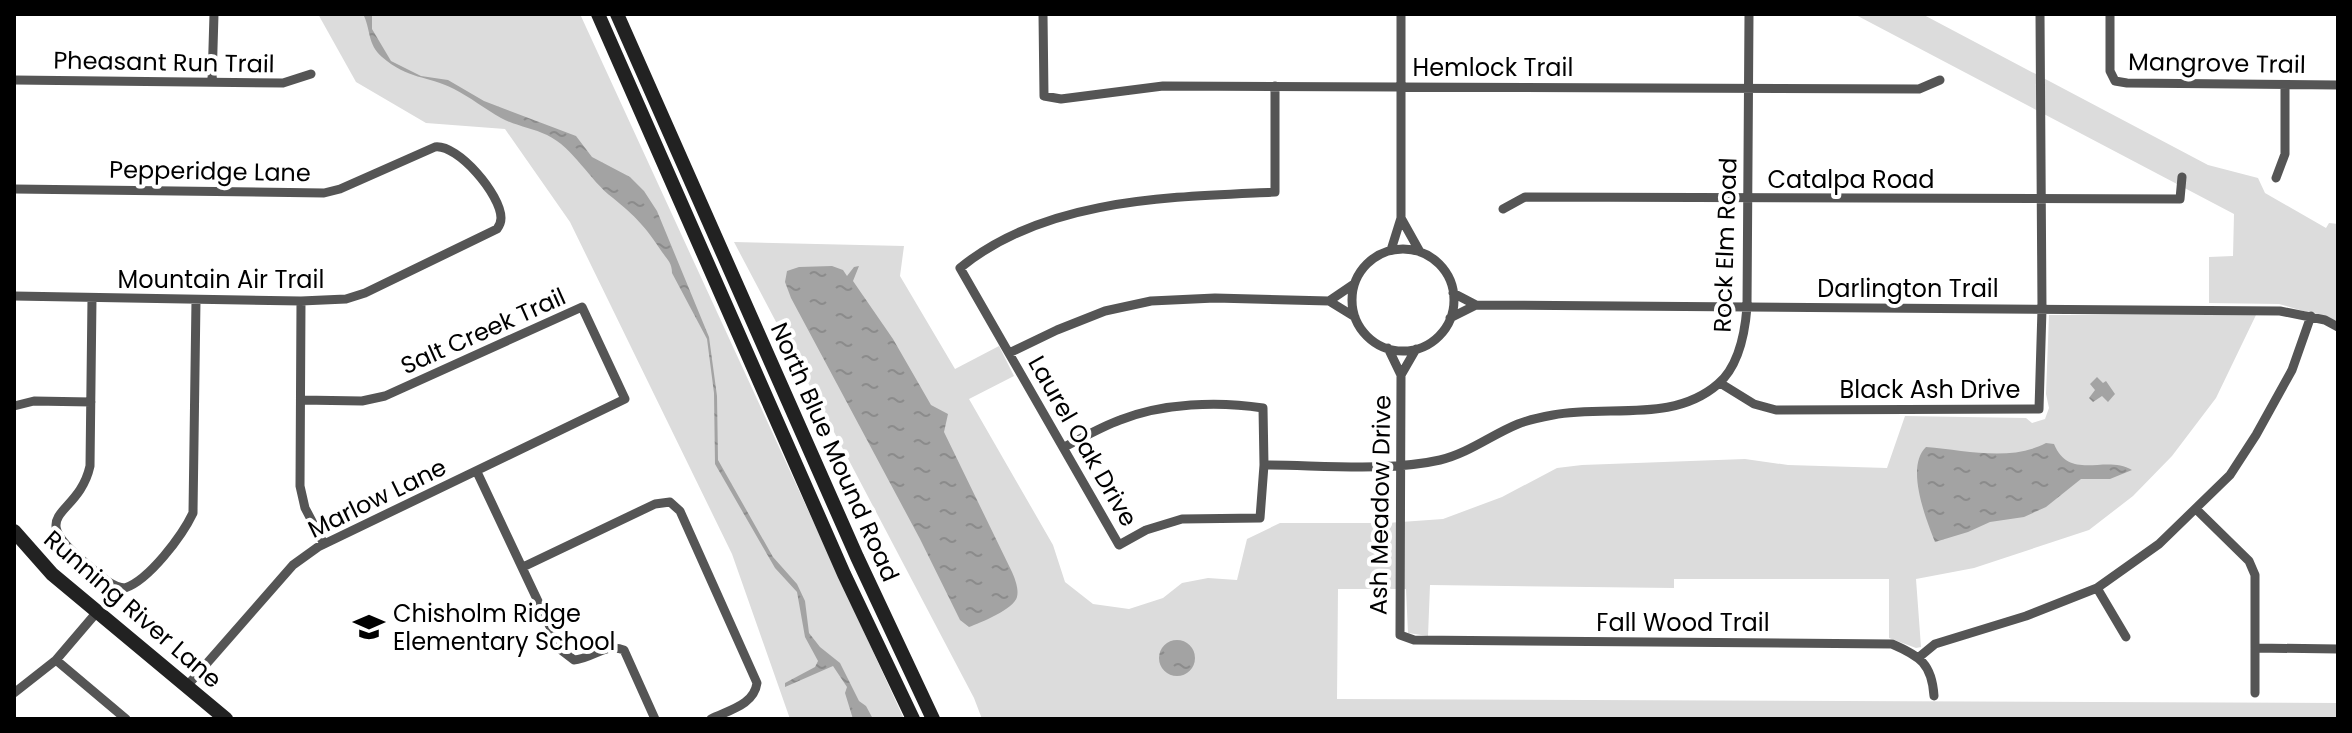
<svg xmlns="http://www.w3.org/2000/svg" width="2352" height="733" font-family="Poppins,sans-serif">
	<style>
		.park { fill: #dcdcdc }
		.water { fill: url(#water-ripples) }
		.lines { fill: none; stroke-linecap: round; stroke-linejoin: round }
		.street { stroke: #555; stroke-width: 9 }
		.secondary { stroke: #222; stroke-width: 14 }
		.labels { text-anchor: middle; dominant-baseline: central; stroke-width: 8; stroke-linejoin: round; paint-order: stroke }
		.street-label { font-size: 24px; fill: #000; stroke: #fff }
		.poi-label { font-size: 24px; fill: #000; stroke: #fff; text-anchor: start }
	</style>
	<defs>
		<pattern id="water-ripples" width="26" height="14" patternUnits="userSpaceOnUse" patternTransform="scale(2)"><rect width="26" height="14" fill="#a3a3a3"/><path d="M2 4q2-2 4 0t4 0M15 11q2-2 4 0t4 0" fill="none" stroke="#8b8b8b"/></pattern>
	</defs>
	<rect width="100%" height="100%" fill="#fff"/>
	<path class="park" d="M318,14H580L904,719H790L732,554L570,222L505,129L426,123L356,82Z
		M1854,14H1922L2208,165L2258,178L2265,193L2326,228L2329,223L2338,224V321L2279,304L2209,303V257L2233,256L2234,214Z
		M734,242L904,246L900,276L955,369L999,346L1014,376L969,399L1053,545L1065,582L1093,604L1129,609L1163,598L1182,583L1208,578L1237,580L1247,539L1280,523H1387L1443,519L1502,497L1557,468L1582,465L1745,459L1788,465L1887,468L1905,416L2026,418L2032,423L2045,419L2049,408L2046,394L2049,315H2256L2216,398L2172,456L2133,496L2089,530L1974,568L1916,579L1921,647L1916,648L1889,638V579H1674V588L1430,585L1428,636L1408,633L1406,589H1338L1337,699L2338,703V719H982L974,698Z"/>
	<path class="water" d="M363,14H372V29L391,61L421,76L448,80L484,101L576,136L592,157L630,177L644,191L657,211L709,337L717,396L718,460L773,557L797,584L805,601L809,633L820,647L840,663L859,701L866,706L873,719H853L845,693L847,687L833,666L785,687V683L815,667L818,661L805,637L797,592L775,568L715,464L714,393L707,339L672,273C672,263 667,259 662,252C645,226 636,217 613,198C589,180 574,148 547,135C532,128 516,126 501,118C485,109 470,97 454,89C426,75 409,80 382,57C367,44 371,29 363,14Z
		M832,266L843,270L847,276L854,267L859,266L853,281L893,339L931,405L948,414L944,432L1012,572C1015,579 1019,589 1017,597C1014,609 980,623 969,627L960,620L920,539L791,298L785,282L787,271L799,267Z
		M2097,377L2103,383L2106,381L2115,394L2108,402L2102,396L2093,402L2089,398L2095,390L2090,384Z
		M2046,443L2054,444C2070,482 2105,454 2132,470L2110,479H2081L2046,507L2024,517L1990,522L1968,532L1935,542C1926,519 1905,467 1926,447C1965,450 2010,462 2046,443Z
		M1159 658a18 18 0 1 1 36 0a18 18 0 1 1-36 0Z"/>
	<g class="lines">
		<path class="street" d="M1043,14L1044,96L1061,99L1163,86L1919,89L1940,80
			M2110,14V71L2115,81L2127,83L2338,85
			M14,80L283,83L311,74
			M212,82L214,14
			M2276,178L2285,154V85
			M14,189L324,193L340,189L435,147C458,144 501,195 501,218C501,223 500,225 497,229L365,293L346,299L301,301L14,296
			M1503,209L1525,197L2180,199L2182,177
			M1401,218L1420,252
			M1352 300a51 51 0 1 1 102 0a51 51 0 1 1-102 0Z
			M1391,250L1401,218V14
			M1453,293L1476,305L2280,311L2325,320L2338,327
			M92,298L90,466C78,520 21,510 88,565C99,574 110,587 125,588C149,580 182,536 193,513L196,300
			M301,301L300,486L305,508L324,544
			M1329,301L1354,284
			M1450,318L1476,305
			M1388,348L1401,375
			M1416,349L1401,375L1400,635L1414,640L1892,644C1920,656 1932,664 1934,696
			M1009,353L1057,330L1105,311L1151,301L1215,298L1329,301L1355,317
			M1720,383L1754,404L1776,410L2039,409L2042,309L2040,14
			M14,406L34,401L91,402
			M1064,447C1082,438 1101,427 1120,420C1163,403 1218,401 1263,408L1264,465L1260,518L1182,519L1146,530L1119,545L960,268C1045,198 1170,197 1275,192V86
			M1264,465C1318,465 1388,472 1440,460C1469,453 1491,435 1518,424C1528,420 1542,417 1553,415C1607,404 1672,424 1718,384C1739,366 1745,333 1747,307L1749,14
			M477,472L561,650L574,660C592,659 606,642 624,650L655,719
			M2196,509L2249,561L2255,575V693
			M523,567L655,504L670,502L680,511L757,683C754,705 729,710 711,719
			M2097,588L2126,637
			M2255,648L2338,649
			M1918,658L1935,644L2026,616L2097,588L2159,544L2230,475L2256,435L2292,370L2311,316
			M56,660L126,719
			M187,686L293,565L318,547L625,399L582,307L385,396L362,401L301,400
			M14,693L56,660L97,612"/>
		<path class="secondary" d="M598,14L844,574L913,719
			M617,14L857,557L933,719
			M14,531L52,574L226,719"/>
	</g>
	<defs>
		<symbol id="school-bare" viewBox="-9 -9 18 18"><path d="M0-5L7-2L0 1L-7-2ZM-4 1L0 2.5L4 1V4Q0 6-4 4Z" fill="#000" stroke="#fff" stroke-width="2.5" paint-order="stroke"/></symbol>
	</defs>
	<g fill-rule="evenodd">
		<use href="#school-bare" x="347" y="605" width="44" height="44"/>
	</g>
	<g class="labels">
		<g class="street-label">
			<text transform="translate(164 62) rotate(1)">Pheasant Run Trail</text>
			<text transform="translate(2217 63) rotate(1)">Mangrove Trail</text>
			<text x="1493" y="67">Hemlock Trail</text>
			<text transform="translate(210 171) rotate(1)">Pepperidge Lane</text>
			<text x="1851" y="179">Catalpa Road</text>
			<text transform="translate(1725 245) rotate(-88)">Rock Elm Road</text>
			<text x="221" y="279">Mountain Air Trail</text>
			<text x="1908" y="288">Darlington Trail</text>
			<text transform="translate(483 331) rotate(-24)">Salt Creek Trail</text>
			<text x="1930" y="389">Black Ash Drive</text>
			<text transform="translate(1083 441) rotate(60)">Laurel Oak Drive</text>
			<text transform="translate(835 452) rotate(66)">North Blue Mound Road</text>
			<text transform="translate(377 498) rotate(-26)">Marlow Lane</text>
			<text transform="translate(1380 505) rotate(-89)">Ash Meadow Drive</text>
			<text transform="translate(133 609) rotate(41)">Running River Lane</text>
			<text x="1683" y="622">Fall Wood Trail</text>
		</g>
		<g class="poi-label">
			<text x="393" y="613">Chisholm Ridge<tspan x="393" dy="28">Elementary School</tspan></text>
		</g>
	</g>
	<rect width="2352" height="733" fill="none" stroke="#000000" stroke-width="32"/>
</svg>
